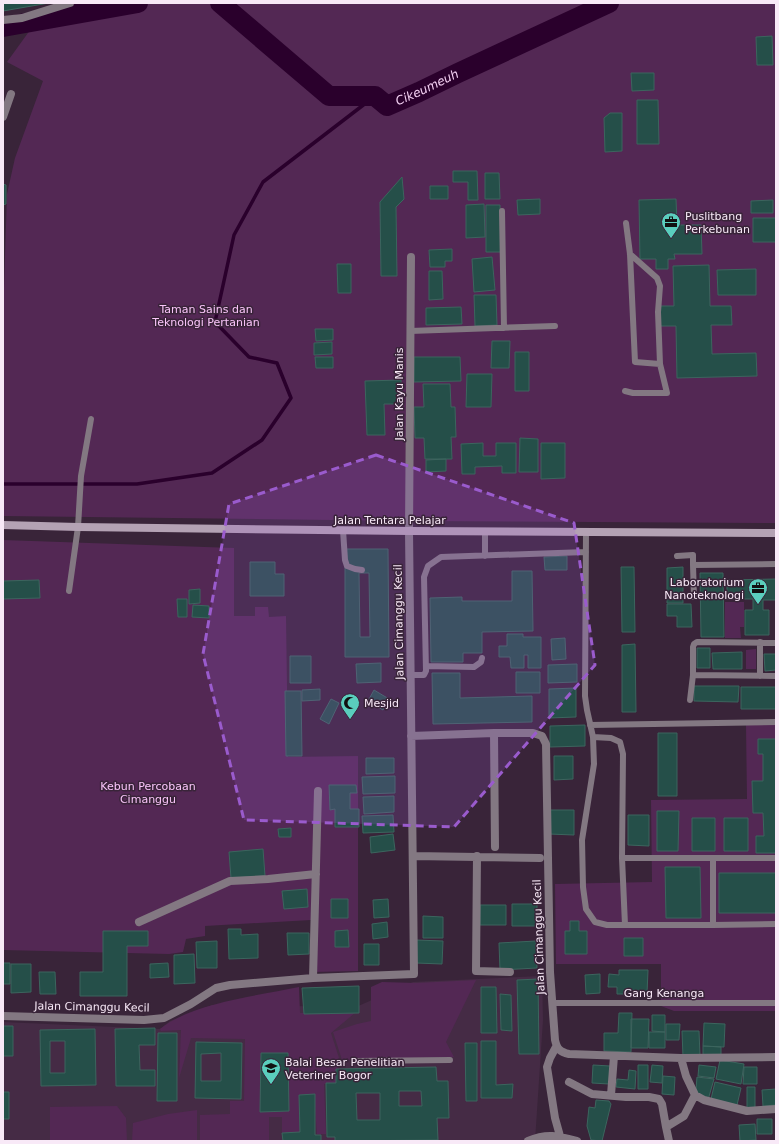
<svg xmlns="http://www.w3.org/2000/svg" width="779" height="1144" font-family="'DejaVu Sans',sans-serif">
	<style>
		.built { fill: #452b45 }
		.green { fill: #532854 }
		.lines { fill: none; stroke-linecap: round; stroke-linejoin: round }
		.stream { stroke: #2a002c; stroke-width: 3.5 }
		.river { stroke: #2a002c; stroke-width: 20 }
		.building { fill: #254f49; stroke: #3c655e; fill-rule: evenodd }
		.lane { stroke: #837882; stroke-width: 6 }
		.street { stroke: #837882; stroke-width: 8 }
		.secondary { stroke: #b4a2b4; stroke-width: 8 }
		.marked { fill: #9a5bcd; fill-opacity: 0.2; stroke: #9a5bcd; stroke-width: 3; stroke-dasharray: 8 5; stroke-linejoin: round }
		.labels { text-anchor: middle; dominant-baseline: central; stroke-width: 3; stroke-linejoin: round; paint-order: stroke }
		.poi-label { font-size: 11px; fill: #f8e9f7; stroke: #392439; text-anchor: start }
		.park-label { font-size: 11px; fill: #f9c4f9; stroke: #392439 }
		.street-label { font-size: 11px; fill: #f8e9f7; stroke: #392439 }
		.water-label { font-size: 12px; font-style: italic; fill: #f6d2f5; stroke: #392439 }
	</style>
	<rect width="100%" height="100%" fill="#392439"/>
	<path class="built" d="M542,976L543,1020L535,1141H3V1022L160,1029L170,1021L212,1005L356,1007L413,982Z"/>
	<path class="green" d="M77,3H776V523L411,521L3,516V319L7,194L15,158L43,81L7,62L33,26Z
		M3,540L234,548V616H255V607H268L269,617L286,616L288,757L358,756V971L312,972L311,920L205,926V936L186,939L183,952L169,954L3,950Z
		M725,602H744V627H740L741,638H725Z
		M756,649V669H746V650Z
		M776,724V1011H674L661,1006V964H556L555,884L652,882L651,800L747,799L746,725Z
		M476,980L446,1042L454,1057L342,1060L333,1032L357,1024L371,1021V987L382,982L416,983Z
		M299,987L300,1013L356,1012L331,1033L340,1061L336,1083L324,1084L326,1134H317L314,1094L299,1095L300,1132L282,1133V1117H269V1141H200V1115L230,1114V1101H244L245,1039L191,1038L179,1078L181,1030L161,1031L160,1029C192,1003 257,996 299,987Z
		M117,1106L126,1118L127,1141H50V1107Z
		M197,1110V1141H132L133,1123L168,1114Z"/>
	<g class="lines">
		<path class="stream" d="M3,484H137L212,473L262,440L291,398L277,363L249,357L215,322L234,235L263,182L375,96"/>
		<g class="river">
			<path id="s1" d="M220,3L329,96H375L387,106L419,92L458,73L609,3"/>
			<path d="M3,27L138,3"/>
		</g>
	</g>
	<path class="building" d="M3,3H49L3,11Z
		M772,36L773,65H757L756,37Z
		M631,73H654V90L632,91Z
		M637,100H658L659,144H637Z
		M610,113H622V151L605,152L604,118Z
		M453,171H477L478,200H468V182H453Z
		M485,173H499L500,199H485Z
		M402,177L404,199L396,207L397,276H381L380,202Z
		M3,184L6,185V204L3,205Z
		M430,186H448V199H430Z
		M540,199V214L518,215L517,200Z
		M676,199L677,225H701L702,254H674L675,259H668V269H656V259H640L639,200Z
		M773,200V213H751V201Z
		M484,204L485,237L466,238V205Z
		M486,205H500L501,252H486Z
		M753,218H776V242H753Z
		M452,249V261H445V267H430L429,250Z
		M492,257L495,290L474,292L472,259Z
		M337,264H351V293H338Z
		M709,265L710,306H731L732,325H711L712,354L756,353L757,376L677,378L676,326H659V306H674L673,266Z
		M756,269V295H718L717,270Z
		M429,271H442L443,299L429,300Z
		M474,295H496L497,325L475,326Z
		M461,307L462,324L426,325V308Z
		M315,329H333V340L316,341Z
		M492,341H510L509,368H491Z
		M332,342V354L314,355V343Z
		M515,352H529V391H515Z
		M315,357H333V368H316Z
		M414,357H460L461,381L414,382Z
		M467,374H492L491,407H466Z
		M401,380L402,404H384L385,435H367L365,381Z
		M423,384H450L451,407H455L456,437H451L452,459H425L424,438H415L414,407H424Z
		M520,438L538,439V472H519Z
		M483,443V456H496V443H516V473H502V466L475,467V474H462L461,444Z
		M541,443H565V478L541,479Z
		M446,459V471L426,472V460Z
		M345,549H388L389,657H345ZM359,573H369L370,637H360Z
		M567,556V570H545L544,557Z
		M250,562H275V574H284V596H250Z
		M621,567H634L635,632H622Z
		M683,567V603H667V568Z
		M512,571H532L533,631L482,632V653H463V662H431L430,598L462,597V601H512Z
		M700,573H723L724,637H701Z
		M776,579V600H763V610H769V635H745V610H753V599H727V580Z
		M39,580L40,598L3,599V581Z
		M200,589V603L189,604V590Z
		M177,599H187V617H178Z
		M667,604H691L692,627H677V616H667Z
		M193,605L209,606V618L192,617Z
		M507,634H523V637H541V668H528V655H524V668H511L510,657H499V646H507Z
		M565,638L566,659L552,660L551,639Z
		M635,644L636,712H622V645Z
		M697,648H710V668H697Z
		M742,652V669H713L712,653Z
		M764,654H776V670L765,671Z
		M290,656H311V683H290Z
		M381,663V682L357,683L356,664Z
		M577,664V682L548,683V665Z
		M516,672H540V693H516Z
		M432,673H460V698L532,696V722L433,724Z
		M694,686H739L738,702L694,701Z
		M741,687H776V709H741Z
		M576,688V717L549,718V689Z
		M320,689V700L302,701V690Z
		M374,690L389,699L383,710L368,701Z
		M285,691H301L302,756H286Z
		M331,699L339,703L329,724L320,719Z
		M585,725V746L550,747V726Z
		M658,733H677V796H658Z
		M758,739H776V853H756V836H764L763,813H753L752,781H763V754H758Z
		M554,756H573V779L554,780Z
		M366,758H394V773L366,774Z
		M395,776V793L363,794L362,777Z
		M329,785H356L357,793H350V809H359V827H335V809L330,810Z
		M394,796V812L364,814L363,797Z
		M550,810H574V835L549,834Z
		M657,811H679L678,851H657Z
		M393,815L394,832L363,833L362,816Z
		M628,815H649V846L628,845Z
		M692,818H715V851H692Z
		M724,818H748V851H724Z
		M291,828V837H279L278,829Z
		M393,834L395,850L371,853L370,837Z
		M263,849L265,876L231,878L229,852Z
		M665,867H700L701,918H666Z
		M719,873H776V913H719Z
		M307,889L308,907L284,909L282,891Z
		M331,899H348V918H331Z
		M388,899L389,917L374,918L373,900Z
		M512,904H537V926H512Z
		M480,905H506V925H480Z
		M423,916L443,917V938H423Z
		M570,921H579V931H587V954H565V931H570Z
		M387,922L388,937L373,939L372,924Z
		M228,929H241V935L258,934V958L229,959Z
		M348,930L349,947H335V931Z
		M103,931H148V946H127V996H80V972H103Z
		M287,933H309V954L288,955Z
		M624,938H643V956H624Z
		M416,940L443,941L442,964L416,963Z
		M217,941V968H197L196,942Z
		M536,941L537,968L500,970L499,943Z
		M364,944H379V965H364Z
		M194,954L195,983L174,984V955Z
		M3,963H10V984H3Z
		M168,963L169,977L150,978V964Z
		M11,964H31V992L11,993Z
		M619,970H648L647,994H617V987H608L609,974L619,975Z
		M39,972H55L56,994H40Z
		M600,974V993L586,994L585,975Z
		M538,979L539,1054H519L517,980Z
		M359,986V1013L304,1014L302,988Z
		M481,987H496L497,1033H481Z
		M500,994L511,995L512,1031L501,1030Z
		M619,1013H632L631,1052L604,1051V1033H618Z
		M652,1015H665V1032L652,1031Z
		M631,1019H649L648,1048H631Z
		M704,1023L725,1024L724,1047L703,1046Z
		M666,1024H680L679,1040H666Z
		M3,1026H13V1056H3Z
		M155,1028V1045H139L140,1070H155V1086H116L115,1029Z
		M95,1029L96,1085L41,1086L40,1030ZM50,1041H65V1073H50Z
		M682,1031H699L700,1056L683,1057Z
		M649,1032H665V1048H649Z
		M158,1033H177V1101H157Z
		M481,1041H496V1085L513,1084L512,1098H481Z
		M196,1042L242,1043L241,1099L195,1098ZM221,1053V1081H201V1054Z
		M465,1043H477V1101H466Z
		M703,1046L721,1047V1056H703Z
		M261,1053H288L289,1111L260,1112Z
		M720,1060L744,1064L741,1084L716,1079Z
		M593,1065L610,1066L609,1084L592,1083Z
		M638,1065H648V1089H638Z
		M652,1065L663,1066L662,1083L650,1082Z
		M699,1065L716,1067L714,1078L698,1076Z
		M436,1067L437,1081H448L449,1118H437L438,1140L335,1141V1137H327L326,1083H336V1069ZM399,1091H421L422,1106H399ZM356,1093H380V1120H357Z
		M744,1067H757V1084H743Z
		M629,1070L636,1071L635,1089L616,1087L617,1079L628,1080Z
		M663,1076L675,1077L674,1095L662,1094Z
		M697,1077L714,1079L708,1100L700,1097L696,1089Z
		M715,1082L741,1088L737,1105L711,1099Z
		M747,1087H755V1108H747Z
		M776,1089V1105L763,1106L762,1090Z
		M3,1092H9V1119H3Z
		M315,1094V1135H321V1141H283L282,1133L300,1132L299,1095Z
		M596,1100L609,1101L611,1104L602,1141L591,1140L587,1126L589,1107L595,1108Z
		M757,1119H772V1134H757Z
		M755,1124L756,1140L740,1141L739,1125Z"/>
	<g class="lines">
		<path class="lane" d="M502,211L504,328
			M630,254L657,278L660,286L658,312L660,364
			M410,331L555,326
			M625,391L633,393H667L660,364L635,362L630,254L626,223
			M343,530L345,560L347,566L355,569L362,570
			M485,531V556
			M586,532L585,696L587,710L593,737L594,764L582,840L583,887L586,909L595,922L607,925H713
			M677,556L693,555V565L776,564
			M693,565L694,597
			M69,591L78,527L81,476L91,419
			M760,642V676
			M776,643L697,642L694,644L693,647V675L776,676
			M426,666L474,667L481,662L482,658
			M410,675H424L426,671L424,577L428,566L441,557L586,552
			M690,700L693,675
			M590,725L776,722
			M593,737L611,738L620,742L623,754L622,858L625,925
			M622,858H776
			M713,859V925L776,924
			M552,1003H776
			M356,1061L450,1060"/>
		<path class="street" d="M3,20L22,18L70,3
			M3,117L11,94
			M494,733L495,847
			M411,736L494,733H533L542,736L546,744L550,972L555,1040C557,1049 560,1052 569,1054L681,1058L776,1057
			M413,856L540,858
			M477,856L476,971L510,972
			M139,922L230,881L268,879L316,874
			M313,978L318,791
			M3,1016L144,1020L164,1018L191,1004L216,988L230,985L313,978L414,974L409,531L411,257
			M556,1047L550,1058L547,1067L555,1118L560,1136
			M681,1058L686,1076L695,1095L704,1100L747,1111L776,1109
			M569,1082L592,1094L626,1097H649L659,1099L662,1104L666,1127
			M611,1095L614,1056
			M528,1141C547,1133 558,1136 577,1141
			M669,1141L666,1127L684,1116L695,1095"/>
		<path class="secondary" d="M3,525L78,527L409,531L776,533"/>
	</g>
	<path class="marked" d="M376,455L574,523L595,665L454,827L244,820L203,654L229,504Z"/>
	<defs>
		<symbol id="office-pin" viewBox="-11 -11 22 30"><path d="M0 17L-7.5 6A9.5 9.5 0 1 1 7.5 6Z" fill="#5acebd" stroke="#392439"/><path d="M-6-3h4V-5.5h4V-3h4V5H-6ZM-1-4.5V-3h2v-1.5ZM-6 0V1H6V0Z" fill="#111"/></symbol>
		<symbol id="mosque-pin" viewBox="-11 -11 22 30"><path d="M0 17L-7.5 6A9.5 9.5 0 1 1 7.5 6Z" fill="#5acebd" stroke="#392439"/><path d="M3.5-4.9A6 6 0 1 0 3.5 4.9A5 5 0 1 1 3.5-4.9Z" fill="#111"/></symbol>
		<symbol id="university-pin" viewBox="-11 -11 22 30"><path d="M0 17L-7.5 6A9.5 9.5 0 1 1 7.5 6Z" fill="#5acebd" stroke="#392439"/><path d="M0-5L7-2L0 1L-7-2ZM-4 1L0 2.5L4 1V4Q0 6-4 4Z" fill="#111"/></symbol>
	</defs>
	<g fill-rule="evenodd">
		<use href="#office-pin" x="660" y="211" width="22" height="30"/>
		<use href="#office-pin" x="747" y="577" width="22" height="30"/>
		<use href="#mosque-pin" x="339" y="692" width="22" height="30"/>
		<use href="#university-pin" x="260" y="1057" width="22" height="30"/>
	</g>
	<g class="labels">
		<g class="poi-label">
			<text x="685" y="216">Puslitbang<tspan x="685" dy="13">Perkebunan</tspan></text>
			<text x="744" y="582" text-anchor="end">Laboratorium<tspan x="744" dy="13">Nanoteknologi</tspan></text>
			<text x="364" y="703">Mesjid</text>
			<text x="285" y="1062">Balai Besar Penelitian<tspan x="285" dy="13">Veteriner Bogor</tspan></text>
		</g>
		<g class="park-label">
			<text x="206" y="309">Taman Sains dan<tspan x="206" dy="13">Teknologi Pertanian</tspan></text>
			<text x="148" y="786">Kebun Percobaan<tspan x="148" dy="13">Cimanggu</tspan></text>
		</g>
		<g class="street-label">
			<text transform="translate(399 394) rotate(-90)">Jalan Kayu Manis</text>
			<text x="390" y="520">Jalan Tentara Pelajar</text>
			<text transform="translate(399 622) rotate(-91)">Jalan Cimanggu Kecil</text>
			<text transform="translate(539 937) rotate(-92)">Jalan Cimanggu Kecil</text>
			<text x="664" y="993">Gang Kenanga</text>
			<text transform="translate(92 1007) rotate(1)">Jalan Cimanggu Kecil</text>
		</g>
		<g class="water-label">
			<text stroke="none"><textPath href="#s1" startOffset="249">Cikeumeuh</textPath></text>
		</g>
	</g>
	<rect width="779" height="1144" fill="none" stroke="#f8e9f7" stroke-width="8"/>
</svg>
